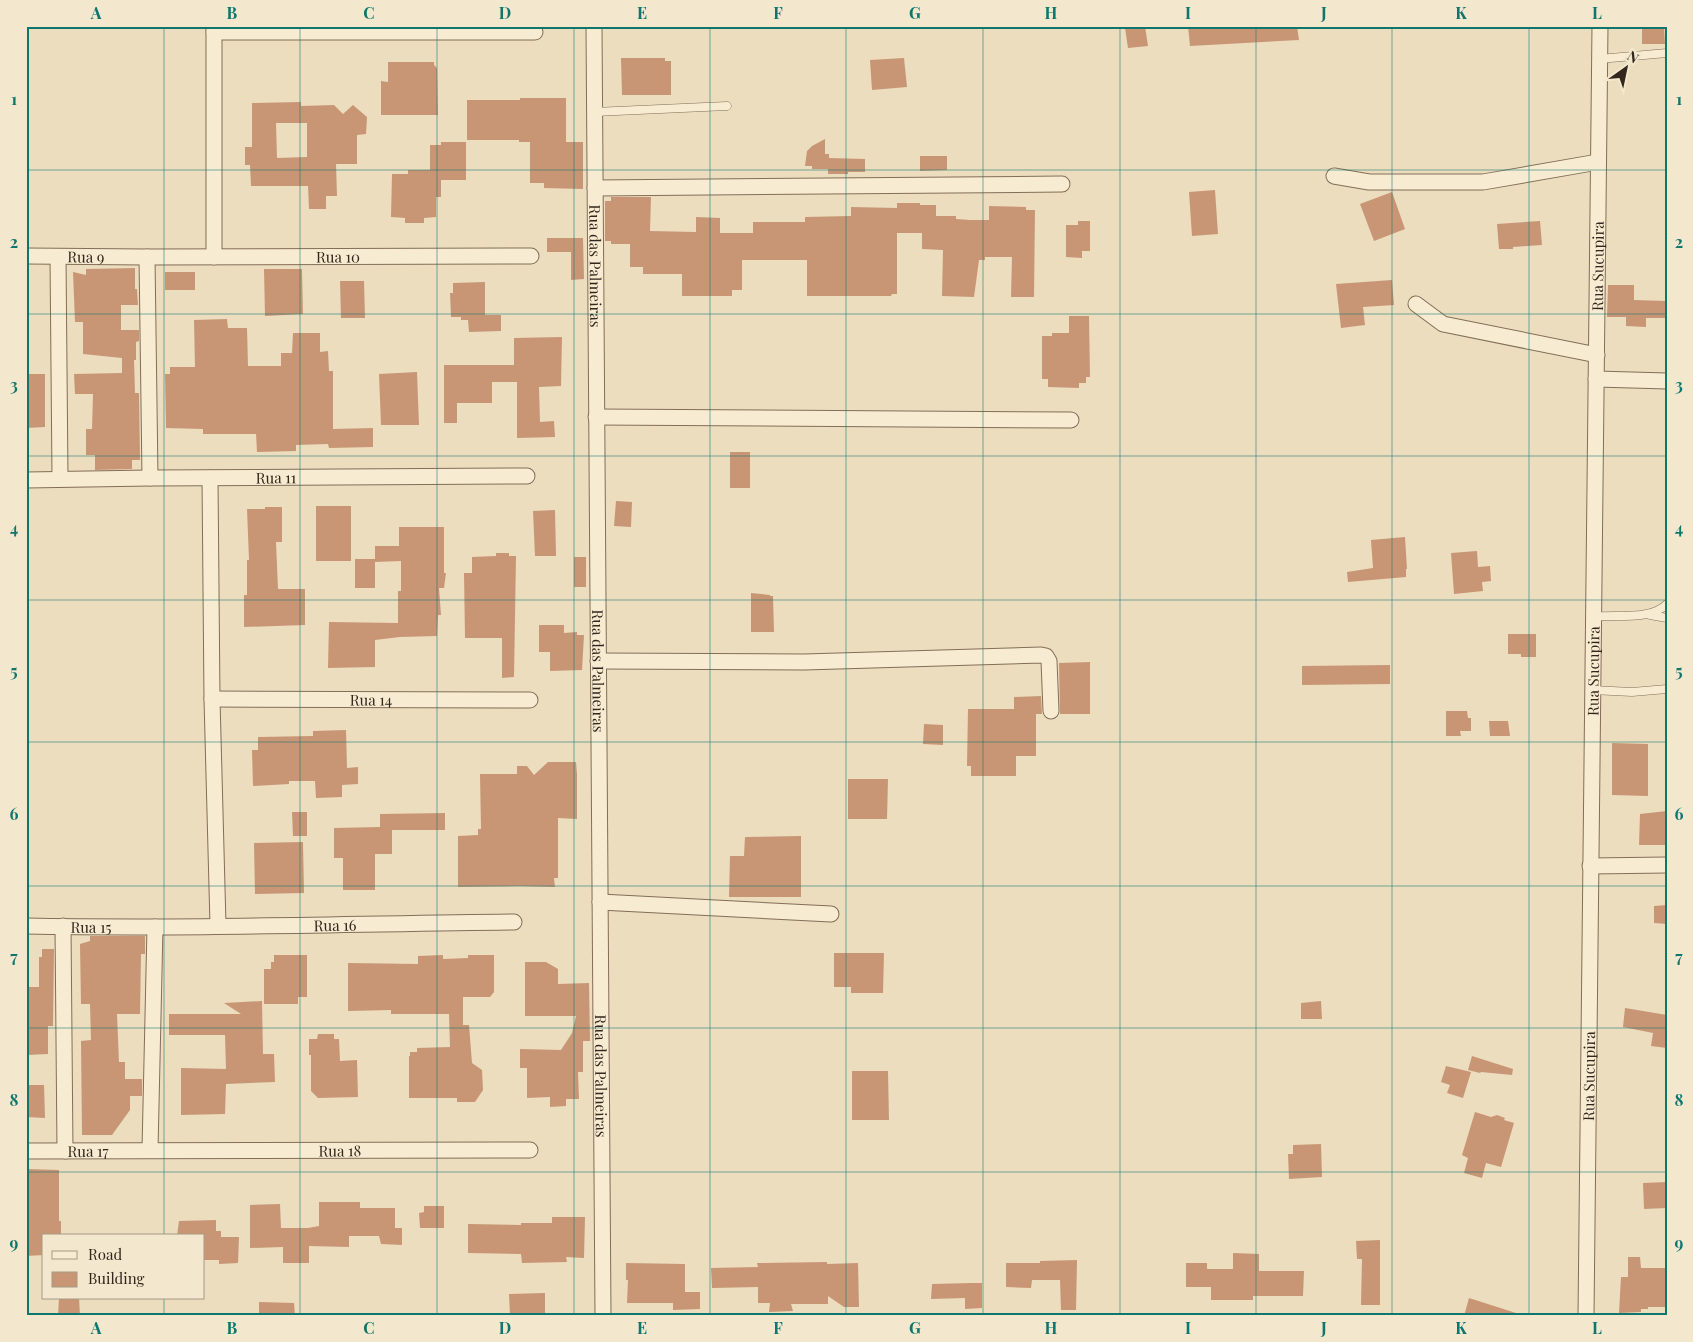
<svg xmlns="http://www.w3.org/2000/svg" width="1693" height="1342" font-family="'Playfair Display',serif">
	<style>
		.building { fill: #c89675; fill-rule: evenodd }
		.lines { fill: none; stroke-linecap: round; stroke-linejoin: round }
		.service-casing { stroke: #836e58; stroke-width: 9 }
		.minor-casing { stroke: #836e58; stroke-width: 17 }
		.service { stroke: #f7ebd1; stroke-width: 8 }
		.minor { stroke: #f7ebd1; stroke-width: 15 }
		.grid { fill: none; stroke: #0f766e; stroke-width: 1; stroke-opacity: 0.55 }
		.labels { text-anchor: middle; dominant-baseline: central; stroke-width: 4.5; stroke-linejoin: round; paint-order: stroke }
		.street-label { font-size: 15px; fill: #33261c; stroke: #f3e7cd }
		.neatline { fill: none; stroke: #0f766e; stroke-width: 2 }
		.grid-label { font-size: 16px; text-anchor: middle; font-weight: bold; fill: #0f766e }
	</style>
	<rect width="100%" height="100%" fill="#ebddbe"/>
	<path class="building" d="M1145,26L1148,46L1128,48L1125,28Z
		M1188,26H1297L1299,40L1190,46Z
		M1642,26H1664L1665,44H1642Z
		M621,58H665V61H671V95H622Z
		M904,58L907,87L872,90L870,60Z
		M388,62H434V65L437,68L438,115H381V81L388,82Z
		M520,98H566V142H583V189L544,188V183H530V142H519V140H467V100H520Z
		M301,102V106L334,105L343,114L353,105L367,117L366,134L357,135V164H336L337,196H326V209H309L308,186H251L250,165H245V147H252V103ZM276,123H307V157L277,158Z
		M825,139V154H829V158L865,159V172H848V174H828V169H812V166H805L807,151L812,146Z
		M441,142H466V180H441V197H436V217L424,218V223H405V218L391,217L392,174H408V170H430V145H441Z
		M920,156H947V170L920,171Z
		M1215,190L1218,234L1192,236L1189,192Z
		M1392,192L1405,229L1374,241L1360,204Z
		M611,197H651L650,231L696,232V217L720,218V233H753V222H805V217L851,216V207L897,208V203H920V205H936V216H956V219L970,220H989V206L1026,207V210H1035L1034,297H1011L1012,257H985V260H979L974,297L942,296L943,250L922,249V233H897V294H892L891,296H807V260H742V290H732V296H682V274H643V267H630V244H611V241H605V201H611Z
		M1078,221H1090V251H1082V258L1066,257V225H1078Z
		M1540,221L1542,245L1513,247V249H1499L1497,224Z
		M547,238H583L584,279L571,280V252H547Z
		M135,268V289H137L138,305H121V330H139V341L136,342V360H134L135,393H139L140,460H132V469L95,470V455H86V429H92L93,394H75L74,374L122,373V358L83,354V322H75L73,272L86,275V269Z
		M264,269H302L303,314L265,316Z
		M165,272H195V290H165Z
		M1392,280L1394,305L1363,307L1365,325L1341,328L1336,284Z
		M340,281H364L365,318H341Z
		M485,282V315H501V331L469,332L468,320H461V317H451L450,293H453V283Z
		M1608,285H1634V300L1667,301V318H1646V327L1626,326V317H1607Z
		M1069,316H1089L1090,377H1086V383H1079V388L1048,387V379H1042V336H1052V333H1069Z
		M227,319L228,328H247L248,366H281V353H292L293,333H320V352L328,351L329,371H333V429L373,428V447L329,448L328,444L296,445V451L257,452L256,434H203V429L166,428L165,374H170V367H195L194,320Z
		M562,337L561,386L539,387L540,422L554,421L555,437L517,438V382H492V403H457V423H444V365H514V338Z
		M417,372L419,425H381L379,374Z
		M26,374H45V427L26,428Z
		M730,452H750V488H730Z
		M616,501L632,502L631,527L614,526Z
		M316,506H351V561H316Z
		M265,507H282V542H276L278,589H305V625L244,627V595H247V560H249L247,509H265Z
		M555,510L556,556H535L533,511Z
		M399,527H444V573H446L444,588H439L441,615H438L437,636L400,637L375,640V667L328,668L329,622L398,623V591H401V561L375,562V588H355V559H375V546H399Z
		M1405,537L1407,569H1406V577L1348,582L1347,572L1373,568L1371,540Z
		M1477,551L1478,567L1490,566L1491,581L1482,582L1483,591L1454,594L1451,553Z
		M496,553H509V556H516L514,677L502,678V638H465L464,573H472V557L496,556Z
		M574,557H586V587H574Z
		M751,593L770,595V596H773L774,632H751Z
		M539,625H564V633L577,632V635H584L582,670L550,671V652H539Z
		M1508,634H1536V657H1521V654H1508Z
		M1090,662V714H1060L1059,663Z
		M1390,665V684L1302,685V666Z
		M1041,696L1042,714H1036V756H1016V776H971V766H967L968,709H1014V697Z
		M1446,711H1467L1468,718H1471V731H1460L1461,736H1446Z
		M1489,721H1508L1510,736H1490Z
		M924,724L943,725V745L923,744Z
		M346,730L347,768L358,767V784L342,785V797L316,798L315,781H289V784L253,786L252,750H258V737L313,736V731Z
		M1612,743L1648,744V796L1612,795Z
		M548,762H576L577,774V819L558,818V878H554L555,887L518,886L458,887V836L478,835V829H481L480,774H517V766H527L534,775Z
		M848,779H888L887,819H848Z
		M1667,811V845H1639L1640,814Z
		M292,812H307V836H293Z
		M445,813V830H392V854H375V890H343V858H334V828L380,827V814Z
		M801,836V897H729L730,856H744L745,837Z
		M303,842L304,893L255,894L254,843Z
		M1667,905V924L1654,923V906Z
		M90,936H145V954H141L140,1014H117L119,1062H125V1079H142V1096H130V1110L112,1135H82L81,1041L91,1040L90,1004H81L80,944L90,941Z
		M42,949H54L53,1026H48V1054L26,1055V987H39V957H42Z
		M834,953H884L883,993H851V987H834Z
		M274,955H307V997H298V1004H264V969H271V962H274Z
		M443,955V959L468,958V955H494V992L490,997H463V1025H469L472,1063L482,1070L483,1090L475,1102H457V1098H409V1056H410V1052H417V1048L450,1047L449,1014H391V1010L348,1011V963L418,964V956Z
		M525,962H546L558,969V984L589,983L590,1041H583V1072H578L579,1099H566V1106L550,1107V1097L527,1098V1068H520V1049L561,1050L572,1033L576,1016H525Z
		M262,1001L263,1054H274L275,1082L226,1084L225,1114L181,1115V1068L226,1069L225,1035H169V1014H241L224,1003Z
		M1321,1001L1322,1019H1301V1003Z
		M1625,1008L1667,1015V1048L1651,1046L1653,1033L1623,1027Z
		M318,1034H334V1039H339L340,1061L357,1060L358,1097L318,1098L311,1091V1055H309V1039H317Z
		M1472,1056L1513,1069L1512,1075L1481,1072L1480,1073L1468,1070Z
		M1446,1066L1471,1072L1463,1098L1447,1093L1450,1085L1441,1082Z
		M852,1071H888L889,1120H852Z
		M26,1085H44L45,1118L26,1117Z
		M1475,1112L1491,1117L1497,1115L1505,1118L1504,1120L1514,1123L1501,1167L1486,1163L1482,1178L1464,1173L1468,1158L1462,1155Z
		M1321,1144L1322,1177L1289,1179L1288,1154H1293V1145Z
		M26,1169L59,1170V1221H61V1236H44V1255L26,1256Z
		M1667,1182V1208L1644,1209L1643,1183Z
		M319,1202H360V1208H395V1228H402V1245L381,1244L379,1236H349V1247L309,1246V1263H283V1247L250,1248V1205L280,1204L281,1228H308L319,1226Z
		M424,1206H444V1228H420L419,1213L424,1212Z
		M552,1217H585L584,1258L566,1257L567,1262L522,1263L521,1254L468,1253V1224L521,1225V1223H552Z
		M216,1220V1231H221V1237H239L238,1263L219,1264V1260H204V1236H177L179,1221Z
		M1380,1240V1305H1361L1362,1259H1357L1356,1241Z
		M1233,1253L1259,1254V1271H1304L1303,1296H1253V1300H1211V1287H1186V1263H1207V1269H1233Z
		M1628,1257H1640L1641,1268H1667V1307H1648V1309H1641V1312L1619,1313L1621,1277H1628Z
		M1077,1260L1076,1310H1061L1060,1280H1032L1031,1288L1006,1287V1263H1040V1261Z
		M827,1262V1264L858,1263L859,1307H844L828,1296V1304H791L793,1311L769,1312L770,1303H758V1287L712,1288L711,1268L758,1267L757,1263Z
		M626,1263L685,1264V1292H700V1309L673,1310V1303H627L628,1280H626Z
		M972,1283H982V1308L965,1309V1298L931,1299L932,1284Z
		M545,1293V1316H510L509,1294Z
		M59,1298H79L80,1316H58Z
		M1469,1298L1516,1313L1515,1316H1464Z
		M259,1302L294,1303L295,1316H259Z"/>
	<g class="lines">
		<defs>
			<path id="service" d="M1599,59L1667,53
				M594,112L727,106
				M1650,615L1667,618
				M1593,617C1616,614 1650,621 1667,604
				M1592,690L1632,692L1667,689"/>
			<g id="minor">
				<path id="s1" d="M594,26L603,1316"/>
				<path d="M214,32H535"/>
				<path d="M1334,176L1369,182H1483L1598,162"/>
				<path d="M595,188L1062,184"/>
				<path id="s2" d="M26,256L147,257L531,256"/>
				<path d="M58,257L60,479"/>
				<path d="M147,257L150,478"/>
				<path d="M214,257V26"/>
				<path d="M1416,304L1443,324L1597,355"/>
				<path d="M1596,379L1667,381"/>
				<path d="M596,417L1071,420"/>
				<path d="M210,478L212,699L218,925"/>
				<path id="s3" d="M26,480L150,478L527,476"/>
				<path d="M598,661L804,662L1041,655L1046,656L1049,661L1051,711"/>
				<path id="s4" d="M212,699L530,700"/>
				<path d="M1590,866L1667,865"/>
				<path d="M600,902L831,914"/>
				<path id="s5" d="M26,926C189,929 352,924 514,922"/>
				<path d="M63,926L65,1151"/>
				<path d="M150,1150L155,927"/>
				<path id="s6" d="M26,1151L530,1150"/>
				<path id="s7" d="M1586,1316L1600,26"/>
			</g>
		</defs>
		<use href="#service" class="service-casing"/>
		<use href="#minor" class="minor-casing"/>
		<use href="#service" class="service"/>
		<use href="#minor" class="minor"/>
	</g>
	<path class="grid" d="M164,26V1236M300,26V1316M437,26V1316M574,26V1316M710,26V1316M846,26V1316M983,26V1316M1120,26V1316M1256,26V1316M1392,26V1316M1529,26V1316M26,170H1667M26,314H1667M26,456H1667M26,600H1667M26,742H1667M26,886H1667M26,1028H1667M26,1172H1667M164,1298V1316"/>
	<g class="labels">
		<g class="street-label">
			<text stroke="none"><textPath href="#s2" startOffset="60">Rua 9</textPath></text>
			<text stroke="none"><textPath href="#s2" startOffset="312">Rua 10</textPath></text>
			<text stroke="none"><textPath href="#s1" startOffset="240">Rua das Palmeiras</textPath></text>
			<text stroke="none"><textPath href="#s7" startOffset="1050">Rua Sucupira</textPath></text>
			<text stroke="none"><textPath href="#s3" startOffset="250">Rua 11</textPath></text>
			<text stroke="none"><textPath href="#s1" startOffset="645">Rua das Palmeiras</textPath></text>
			<text stroke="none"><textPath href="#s7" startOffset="645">Rua Sucupira</textPath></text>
			<text stroke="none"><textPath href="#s4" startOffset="159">Rua 14</textPath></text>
			<text stroke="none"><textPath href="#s5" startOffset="309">Rua 16</textPath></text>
			<text stroke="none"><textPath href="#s5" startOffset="65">Rua 15</textPath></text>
			<text stroke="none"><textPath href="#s1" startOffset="1050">Rua das Palmeiras</textPath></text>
			<text stroke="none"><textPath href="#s7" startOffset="240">Rua Sucupira</textPath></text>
			<text stroke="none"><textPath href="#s6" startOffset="314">Rua 18</textPath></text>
			<text stroke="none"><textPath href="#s6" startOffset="62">Rua 17</textPath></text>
		</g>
	</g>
	<rect width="1693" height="1342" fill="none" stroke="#f3e7cd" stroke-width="55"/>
	<rect x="42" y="1234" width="162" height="65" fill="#f3e7cd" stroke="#a69a86"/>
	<rect x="52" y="1251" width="25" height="8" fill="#f7ebd1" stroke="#a69a86"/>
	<text x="88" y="1260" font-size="15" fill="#33261c">Road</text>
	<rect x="52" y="1272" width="25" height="15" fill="#c89675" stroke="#a69a86"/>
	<text x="88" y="1284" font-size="15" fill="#33261c">Building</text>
	<g transform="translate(1626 68) rotate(33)" stroke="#f3e7cd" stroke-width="4" paint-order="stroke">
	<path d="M0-4L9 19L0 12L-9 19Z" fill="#33261c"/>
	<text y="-8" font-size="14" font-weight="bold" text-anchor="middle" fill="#33261c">N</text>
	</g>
	<rect x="28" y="28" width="1638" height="1286" class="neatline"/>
	<g class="grid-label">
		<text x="96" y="19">A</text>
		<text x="232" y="19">B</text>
		<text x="369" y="19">C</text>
		<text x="505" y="19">D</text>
		<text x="642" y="19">E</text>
		<text x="778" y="19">F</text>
		<text x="915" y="19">G</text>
		<text x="1051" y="19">H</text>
		<text x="1188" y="19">I</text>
		<text x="1324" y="19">J</text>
		<text x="1461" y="19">K</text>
		<text x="1597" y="19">L</text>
		<text x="14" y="105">1</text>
		<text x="1679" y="105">1</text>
		<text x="14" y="248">2</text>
		<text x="1679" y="248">2</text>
		<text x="14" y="391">3</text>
		<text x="1679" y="391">3</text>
		<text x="14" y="534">4</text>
		<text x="1679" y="534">4</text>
		<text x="14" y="677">5</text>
		<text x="1679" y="677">5</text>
		<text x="14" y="820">6</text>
		<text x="1679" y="820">6</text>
		<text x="14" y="963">7</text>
		<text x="1679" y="963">7</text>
		<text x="14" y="1106">8</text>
		<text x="1679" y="1106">8</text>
		<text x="14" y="1249">9</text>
		<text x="1679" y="1249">9</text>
		<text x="96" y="1334">A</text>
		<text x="232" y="1334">B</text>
		<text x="369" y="1334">C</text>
		<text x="505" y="1334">D</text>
		<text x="642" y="1334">E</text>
		<text x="778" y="1334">F</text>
		<text x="915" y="1334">G</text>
		<text x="1051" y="1334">H</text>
		<text x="1188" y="1334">I</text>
		<text x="1324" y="1334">J</text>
		<text x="1461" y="1334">K</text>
		<text x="1597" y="1334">L</text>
	</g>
</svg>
